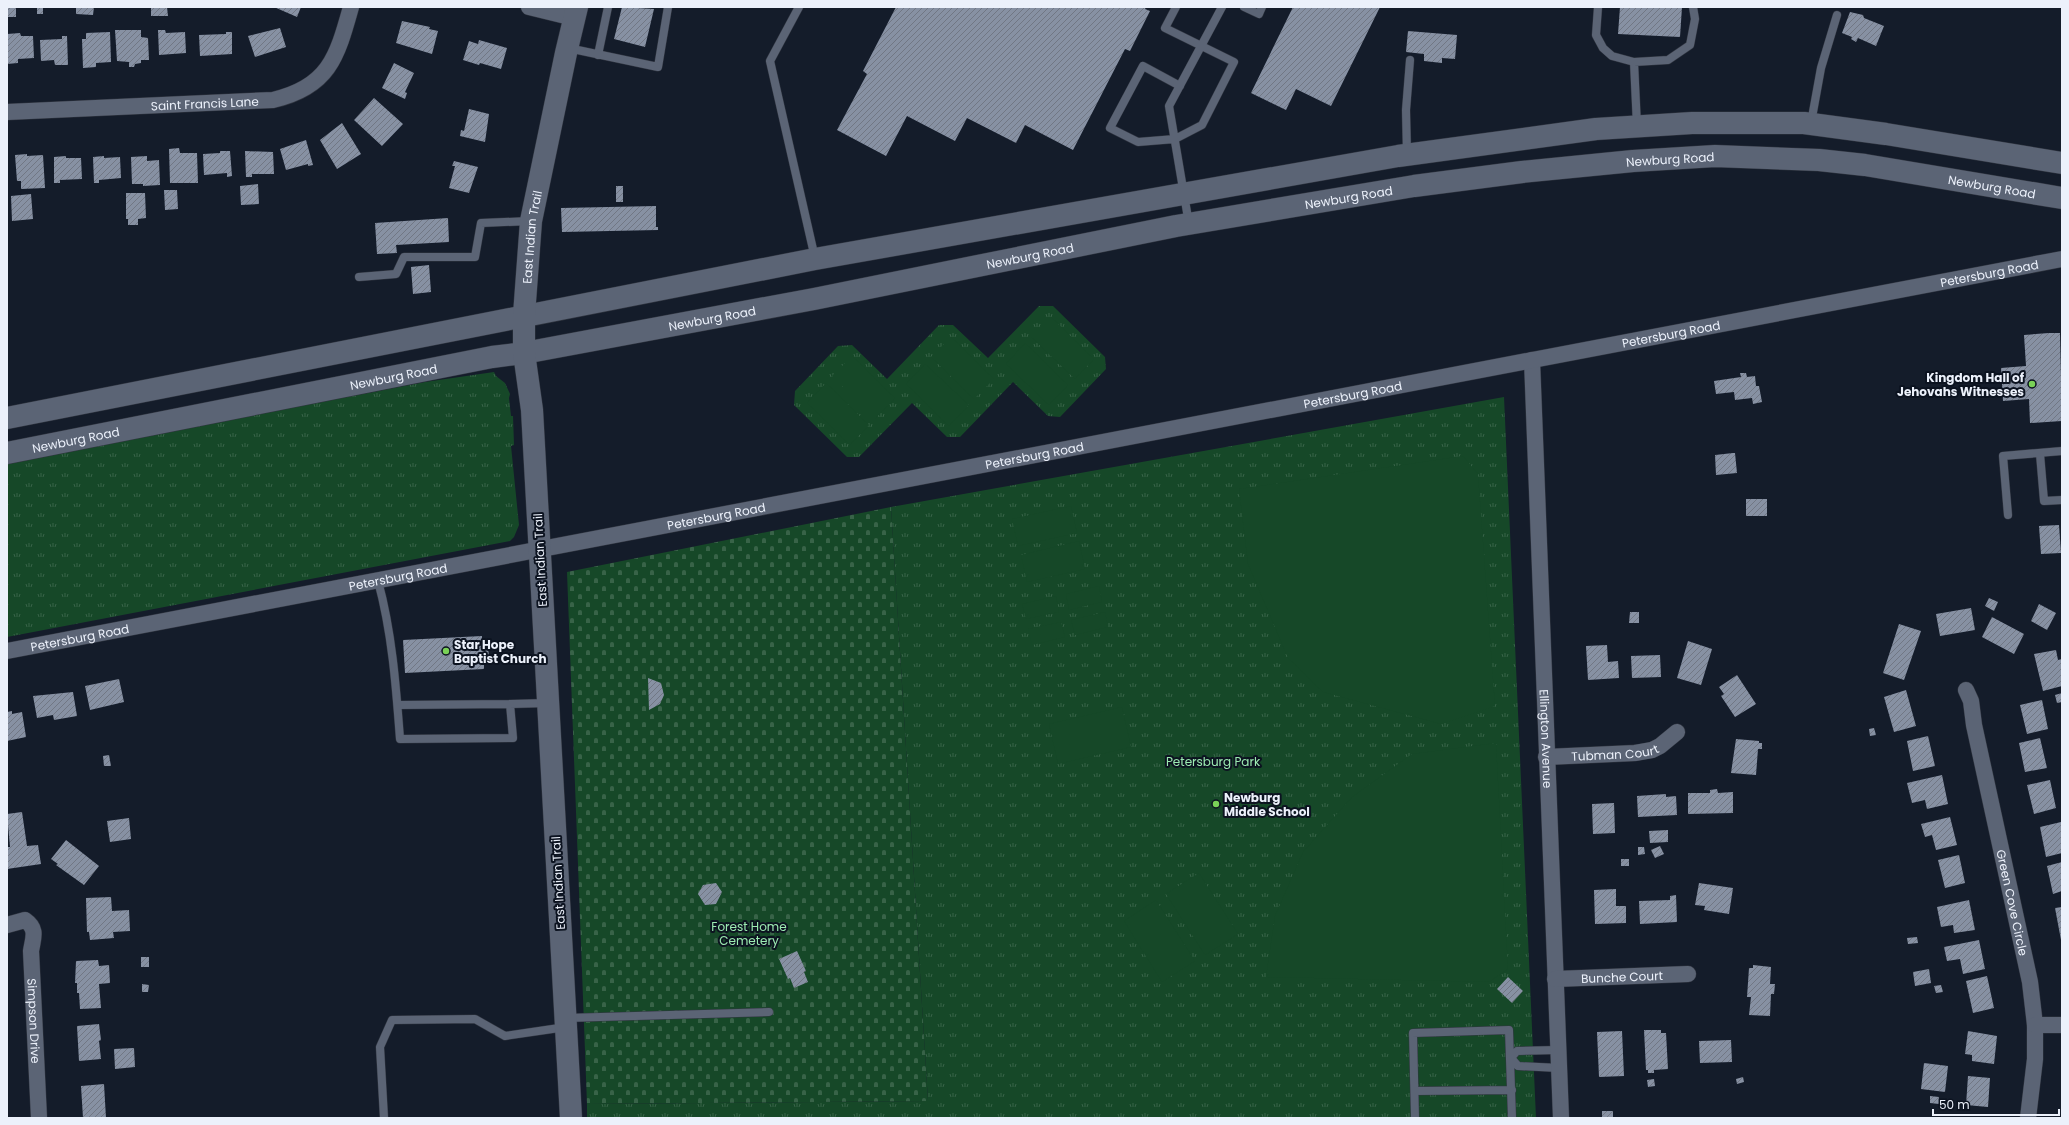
<svg xmlns="http://www.w3.org/2000/svg" width="2069" height="1125" font-family="Poppins,sans-serif">
	<style>
		.grass { fill: url(#grass-tufts) }
		.cemetery { fill: url(#cemetery-stones) }
		.pitch { fill: #164828 }
		.building { fill: url(#building-hatch) }
		.lines { fill: none; stroke-linecap: round; stroke-linejoin: round }
		.service-casing { stroke: #313641; stroke-width: 9 }
		.minor-casing { stroke: #313641; stroke-width: 17 }
		.secondary-casing { stroke: #313641; stroke-width: 23 }
		.service { stroke: #5b6475; stroke-width: 8 }
		.minor { stroke: #5b6475; stroke-width: 16 }
		.secondary { stroke: #5b6475; stroke-width: 22 }
		.poi-dot { fill: #7ad157; stroke: #0c1320; stroke-width: 1.5 }
		.labels { text-anchor: middle; dominant-baseline: central; stroke-width: 4; stroke-linejoin: round; paint-order: stroke }
		.street-label { font-size: 12px; fill: #ecf1fb; stroke: #0c1320 }
		.poi-label { font-size: 12px; font-weight: bold; fill: #ecf1fb; stroke: #0c1320; text-anchor: start }
		.park-label { font-size: 12px; fill: #9cebb1; stroke: #0c1320 }
	</style>
	<defs>
		<pattern id="grass-tufts" width="24" height="20" patternUnits="userSpaceOnUse"><rect width="24" height="20" fill="#164828"/><path d="M3 7l-1-3M5 7V3M7 7l1-3M15 17l-1-3M17 17v-4M19 17l1-3" fill="none" stroke="#386348"/></pattern>
		<pattern id="cemetery-stones" width="16" height="16" patternUnits="userSpaceOnUse"><rect width="16" height="16" fill="#164828"/><path d="M2 7V4a2 2 0 0 1 4 0v3zM10 15v-3a2 2 0 0 1 4 0v3z" fill="#386348"/></pattern>
		<pattern id="building-hatch" width="6" height="6" patternUnits="userSpaceOnUse"><rect width="6" height="6" fill="#8791a3"/><path d="M-1 1l2-2M0 6l6-6M5 7l2-2" fill="none" stroke="#717784"/></pattern>
	</defs>
	<rect width="100%" height="100%" fill="#141c2a"/>
	<path class="grass" d="M1039,306H1053L1105,357L1106,369L1060,417L1048,416L1013,382L960,437H947L912,403L859,457H847L794,405L795,391L838,346L852,345L887,379L939,325H953L988,358Z
		M494,372L496,376L505,383L510,394L509,398L511,416H513L514,445L511,446L519,525L514,537L510,541L7,637V462L425,382Z
		M1504,397L1536,1118H587V1104L928,1101L891,507Z"/>
	<path class="cemetery" d="M891,507L928,1101L587,1104L567,572Z"/>
	<path class="pitch" d="M1051,317L1094,359L1075,379L1031,337Z
		M951,337L994,379L974,399L931,357Z
		M1025,343L1068,385L1049,405L1006,364Z
		M852,356L895,398L875,419L832,376Z
		M925,364L969,405L949,426L906,384Z
		M826,383L869,425L850,445L807,403Z
		M1463,456L1478,474L1495,706L1441,724L1323,692L1288,658L1248,564L1239,489Z
		M1071,506L1077,533L1018,546L1012,519Z
		M1079,541L1085,569L1027,582L1021,555Z
		M1099,586L1102,602L1069,610L1066,594Z
		M1056,596L1059,612L1026,619L1022,604Z
		M1105,612L1108,627L1075,635L1071,620Z
		M1061,622L1065,637L1032,645L1028,629Z
		M1122,707L1131,747L1058,764L1049,724Z
		M1496,743L1508,969L1489,982L1266,977L1275,916L1303,852L1352,797L1412,754Z
		M1199,873L1238,934L1205,955L1166,894Z
		M1156,900L1195,961L1162,982L1124,921Z"/>
	<path class="building" d="M7,7H16V17H7Z
		M37,7H43V14H37Z
		M76,7H94L93,15L76,14Z
		M151,7H167L168,16H151Z
		M274,7H301L297,17Z
		M622,7L654,9L645,47L614,39Z
		M896,7H1146L1145,9L1150,11L1130,51L1125,49L1073,150L1025,125L1016,143L967,118L955,141L907,116L886,156L837,130L867,74L863,71Z
		M1293,7H1380L1331,106L1296,89L1286,110L1251,93Z
		M1620,7H1682L1680,37L1618,34Z
		M1850,12L1863,15L1864,18L1884,26L1876,46L1858,38L1856,42L1851,39L1852,37L1842,33Z
		M402,21L430,27L429,29L438,31L432,54L396,43Z
		M280,28L286,47L255,57L248,36Z
		M115,30H141V37L148,38L149,60H141V63L135,64L134,67H129V62L117,61Z
		M158,30H165L166,33L185,32L186,53L159,55Z
		M1408,31L1457,35L1455,59L1442,58V63L1424,61V54L1406,52Z
		M110,32L111,62L96,63V67L83,68L82,39H86V33Z
		M226,32H232V54L200,56L199,35L226,34Z
		M20,33L21,36H33L34,58L18,59V63L7,64V34Z
		M62,36H67L68,65H55L54,60L41,61L40,40L62,39Z
		M479,40L507,48L501,69L480,63L479,65L463,60L469,41L478,44Z
		M394,63L414,73L405,92L407,93L405,99L382,88Z
		M374,98L403,124L382,146L354,120Z
		M469,109L489,114L485,142L460,136L461,130L464,131Z
		M342,123L361,154L337,169L320,140Z
		M306,140L313,165L308,166V164L286,170L280,149Z
		M179,148L180,153H197L198,183H170L169,149Z
		M220,151H230L232,176L227,177V173L204,175L203,154L220,153Z
		M245,151L273,152L274,174H252V177H246Z
		M27,154V156L43,155L45,188L21,189V181H17L15,155Z
		M66,156V158H81L82,179L60,180V183H54V157Z
		M104,156V158L120,157L121,178L99,180V183H94L93,157Z
		M147,156V161L159,160L160,185L143,186V184H132L131,157Z
		M454,161L478,167L469,193L449,188L455,166H452Z
		M258,184L259,204L241,205L240,186Z
		M616,186H623V202H616Z
		M164,190H177L178,209L165,210Z
		M126,193H145L146,218L138,219V225H128V219H126Z
		M31,194L33,219L12,221L11,196Z
		M656,206V227H658V230L562,232L561,208Z
		M448,218L449,242L396,245L397,253L377,254L375,223Z
		M429,265L431,292L413,294L411,267Z
		M2049,333H2060L2062,421L2030,423L2029,399L2003,401L2001,368L2026,366L2024,335Z
		M1740,373H1746L1747,377L1755,376L1756,386H1759L1762,402L1753,404L1752,398L1735,400L1734,392L1716,394L1714,381L1741,377Z
		M1733,453H1735L1737,473L1716,475L1715,455Z
		M1746,499H1767V516H1746Z
		M2059,525L2061,553L2041,554L2039,526Z
		M1989,598L1998,602L1994,611L1985,606Z
		M2039,604L2056,613L2047,630L2031,621Z
		M1971,608L1975,630L1940,636L1936,614Z
		M1630,612H1639V623H1629Z
		M1992,617L2024,634L2014,654L1982,637Z
		M1899,624L1921,631L1904,680L1883,673Z
		M482,636V642L488,641L489,661L484,662V669L405,673L403,640Z
		M1688,641L1712,649L1701,685L1677,678Z
		M1607,645L1608,662L1618,661L1619,678L1588,680L1586,646Z
		M2056,650L2058,660L2062,659V686L2043,691L2034,654Z
		M1660,655L1661,677L1632,678L1631,656Z
		M1737,675L1756,704L1735,717L1721,696L1724,694L1719,687Z
		M648,678L661,683L664,695L660,704L649,710Z
		M119,679L124,702L90,710L85,686Z
		M1906,690L1916,726L1894,732L1884,697Z
		M73,692L77,716L54,720L53,715L37,718L33,696Z
		M2062,693V702L2057,703L2055,695Z
		M2042,700L2048,729L2027,734L2020,705Z
		M12,711V714L22,712L26,737L7,741V712Z
		M1874,728L1876,735L1870,736L1869,729Z
		M1928,736L1935,766L1913,771L1907,741Z
		M2040,738L2047,768L2025,772L2019,743Z
		M1736,739L1759,741V743H1762V749H1758L1756,775L1731,773Z
		M109,755L111,766H104L103,756Z
		M1942,775L1948,804L1927,809L1925,800L1912,803L1907,783Z
		M2050,780L2056,808L2034,814L2027,785Z
		M1717,789L1718,793L1733,792V813L1688,814V793H1710V790Z
		M1666,794V797L1676,796L1677,815L1638,817L1637,796Z
		M1614,803L1615,833L1593,834L1592,804Z
		M22,812L27,846L38,845L41,864L7,869V847H10L7,814Z
		M1950,817L1957,845L1936,850L1932,835L1925,837L1921,824Z
		M129,818L131,839L110,842L107,821Z
		M2061,822L2062,853L2046,857L2040,827Z
		M1668,830V842L1650,843L1649,831Z
		M66,840L99,866L84,885L56,865L58,864L51,859Z
		M1660,846L1664,854L1655,858L1651,850Z
		M1638,847H1644L1645,854L1638,855Z
		M1959,855L1965,883L1945,888L1938,860Z
		M1621,859H1629V866H1621Z
		M2062,862V891L2053,894L2047,866Z
		M716,883L722,892L716,904L705,905L698,894L703,885Z
		M1699,883L1733,888L1729,914L1704,910L1705,906L1695,905Z
		M1616,889V906H1626V923L1595,924L1594,890Z
		M1676,895L1677,922L1640,924L1639,901L1670,900V896Z
		M111,897L112,911L129,910L130,931L113,932L114,938L90,940L89,932H87L86,898Z
		M1969,900L1975,930L1954,933L1953,925L1941,927L1937,907Z
		M2062,907V940H2061L2055,908Z
		M1917,937L1918,943L1908,944L1907,938Z
		M1979,940L1985,969L1963,974L1960,959L1947,961L1944,947Z
		M797,951L806,971L804,972L808,982L794,988L790,978L788,979L779,959Z
		M141,957H149V967H141Z
		M98,960L99,966L109,965L110,983L99,984L101,1008L80,1009L79,993H77V983H75L76,961Z
		M1753,965L1771,967L1770,984H1775L1774,994H1771L1770,1016L1749,1015L1751,997H1747L1749,968H1753Z
		M1929,969L1931,983L1915,986L1913,972Z
		M1987,976L1994,1008L1973,1013L1966,981Z
		M1508,977L1523,991L1512,1003L1497,989Z
		M142,984L149,985L148,992H142Z
		M1941,985L1943,992L1936,993L1934,986Z
		M99,1024L101,1040L99,1041L101,1059L79,1061L77,1026Z
		M1644,1030H1661V1033H1666L1668,1069L1654,1070V1073H1648V1070H1646Z
		M1622,1031L1624,1076L1599,1077L1597,1032Z
		M1968,1031L1997,1036L1994,1064L1972,1061V1055L1965,1054Z
		M1731,1040L1732,1062L1700,1063L1699,1041Z
		M134,1048L135,1067L115,1069L114,1049Z
		M1924,1063L1948,1066L1945,1092L1921,1089Z
		M1968,1076L1990,1078L1988,1107L1966,1105Z
		M1743,1077L1744,1082L1737,1084L1736,1079Z
		M1654,1079L1655,1086L1648,1087L1647,1080Z
		M104,1084L106,1118H83L81,1086Z
		M1930,1096L1939,1097V1104L1930,1103Z
		M1602,1111H1613V1118H1602Z"/>
	<g class="lines">
		<defs>
			<path id="service" d="M799,7L770,61L815,258
				M1176,7L1165,28L1234,62L1202,125L1175,139L1138,142L1110,128L1143,66L1180,86
				M1244,7L1259,14L1262,7
				M1598,7L1596,35L1603,48L1612,56L1634,62L1668,60L1690,45L1695,19L1693,7
				M568,48L658,67L668,7
				M598,55L608,7
				M1634,62L1637,126
				M1811,123L1821,68L1837,15
				M1407,154L1406,110L1410,60
				M1189,224L1169,106L1222,7
				M359,277L396,274L404,257H475L481,223L530,221
				M2040,454L2044,501L2062,500
				M2008,515L2003,456L2062,451
				M378,581C392,632 396,686 400,739L513,738L510,704L398,705
				M510,704L548,703
				M566,1018L769,1012
				M1558,1050L1517,1051L1511,1058L1518,1066L1559,1068
				M1415,1091L1512,1090
				M384,1118L380,1047L392,1020L475,1019L505,1036L566,1027
				M1415,1118L1413,1033L1509,1030L1512,1118"/>
			<g id="minor">
				<path d="M529,7L574,18"/>
				<path id="s1" d="M7,112L273,100C329,87 337,57 351,7"/>
				<path id="s2" d="M1532,360L1561,1118"/>
				<path id="s3" d="M7,651L2062,259"/>
				<path id="s4" d="M1966,690L1971,701L1974,725L2030,982L2035,1025V1059L2028,1118"/>
				<path id="s5" d="M1546,757L1635,753L1652,750L1660,746L1677,732"/>
				<path id="s6" d="M7,925L25,920C38,929 33,938 31,951L39,1118"/>
				<path id="s7" d="M1555,979L1688,974"/>
				<path d="M2035,1025H2062"/>
			</g>
			<g id="secondary">
				<path d="M7,418L815,259L1398,156L1596,129L1692,123H1804L1886,134L2062,163"/>
				<path id="s8" d="M7,453L492,357L524,353L814,299L1176,226L1414,186L1522,172L1633,161L1715,156L1819,160L1865,165L2062,198"/>
				<path id="s9" d="M571,1118L532,410L524,353V315L531,221L566,53L577,7"/>
			</g>
		</defs>
		<use href="#service" class="service-casing"/>
		<use href="#minor" class="minor-casing"/>
		<use href="#secondary" class="secondary-casing"/>
		<use href="#service" class="service"/>
		<use href="#minor" class="minor"/>
		<use href="#secondary" class="secondary"/>
	</g>
	<g class="poi-dot">
		<circle cx="2032" cy="384" r="4"/>
		<circle cx="446" cy="651" r="4"/>
		<circle cx="1216" cy="804" r="4"/>
	</g>
	<g class="labels">
		<g class="street-label">
			<text stroke="none"><textPath href="#s1" startOffset="198">Saint Francis Lane</textPath></text>
			<text stroke="none"><textPath href="#s8" startOffset="1690">Newburg Road</textPath></text>
			<text stroke="none"><textPath href="#s8" startOffset="2014">Newburg Road</textPath></text>
			<text stroke="none"><textPath href="#s8" startOffset="1366">Newburg Road</textPath></text>
			<text stroke="none"><textPath href="#s9" startOffset="883">East Indian Trail</textPath></text>
			<text stroke="none"><textPath href="#s8" startOffset="1042">Newburg Road</textPath></text>
			<text stroke="none"><textPath href="#s3" startOffset="2018">Petersburg Road</textPath></text>
			<text stroke="none"><textPath href="#s8" startOffset="718">Newburg Road</textPath></text>
			<text stroke="none"><textPath href="#s3" startOffset="1694">Petersburg Road</textPath></text>
			<text stroke="none"><textPath href="#s8" startOffset="394">Newburg Road</textPath></text>
			<text stroke="none"><textPath href="#s3" startOffset="1370">Petersburg Road</textPath></text>
			<text stroke="none"><textPath href="#s8" startOffset="70">Newburg Road</textPath></text>
			<text stroke="none"><textPath href="#s3" startOffset="1046">Petersburg Road</textPath></text>
			<text stroke="none"><textPath href="#s3" startOffset="722">Petersburg Road</textPath></text>
			<text transform="translate(540 560) rotate(-93)">East Indian Trail</text>
			<text stroke="none"><textPath href="#s3" startOffset="398">Petersburg Road</textPath></text>
			<text stroke="none"><textPath href="#s3" startOffset="74">Petersburg Road</textPath></text>
			<text stroke="none"><textPath href="#s2" startOffset="379">Ellington Avenue</textPath></text>
			<text stroke="none"><textPath href="#s5" startOffset="69">Tubman Court</textPath></text>
			<text transform="translate(558 883) rotate(-93)">East Indian Trail</text>
			<text stroke="none"><textPath href="#s4" startOffset="218">Green Cove Circle</textPath></text>
			<text stroke="none"><textPath href="#s7" startOffset="67">Bunche Court</textPath></text>
			<text stroke="none"><textPath href="#s6" startOffset="123">Simpson Drive</textPath></text>
		</g>
		<g class="poi-label">
			<text x="2024" y="377" text-anchor="end">Kingdom Hall of<tspan x="2024" dy="14">Jehovahs Witnesses</tspan></text>
			<text x="454" y="644">Star Hope<tspan x="454" dy="14">Baptist Church</tspan></text>
			<text x="1224" y="797">Newburg<tspan x="1224" dy="14">Middle School</tspan></text>
		</g>
		<g class="park-label">
			<text x="1213" y="761">Petersburg Park</text>
			<text x="749" y="926">Forest Home<tspan x="749" dy="14">Cemetery</tspan></text>
		</g>
	</g>
	<rect width="2069" height="1125" fill="none" stroke="#ecf1fb" stroke-width="16"/>
	<path d="M1933 1109v6h126v-6" fill="none" stroke="#ecf1fb" stroke-width="2"/>
	<text x="1939" y="1109" font-size="12" fill="#ecf1fb" stroke="#0c1320" stroke-width="3" paint-order="stroke">50 m</text>
</svg>
